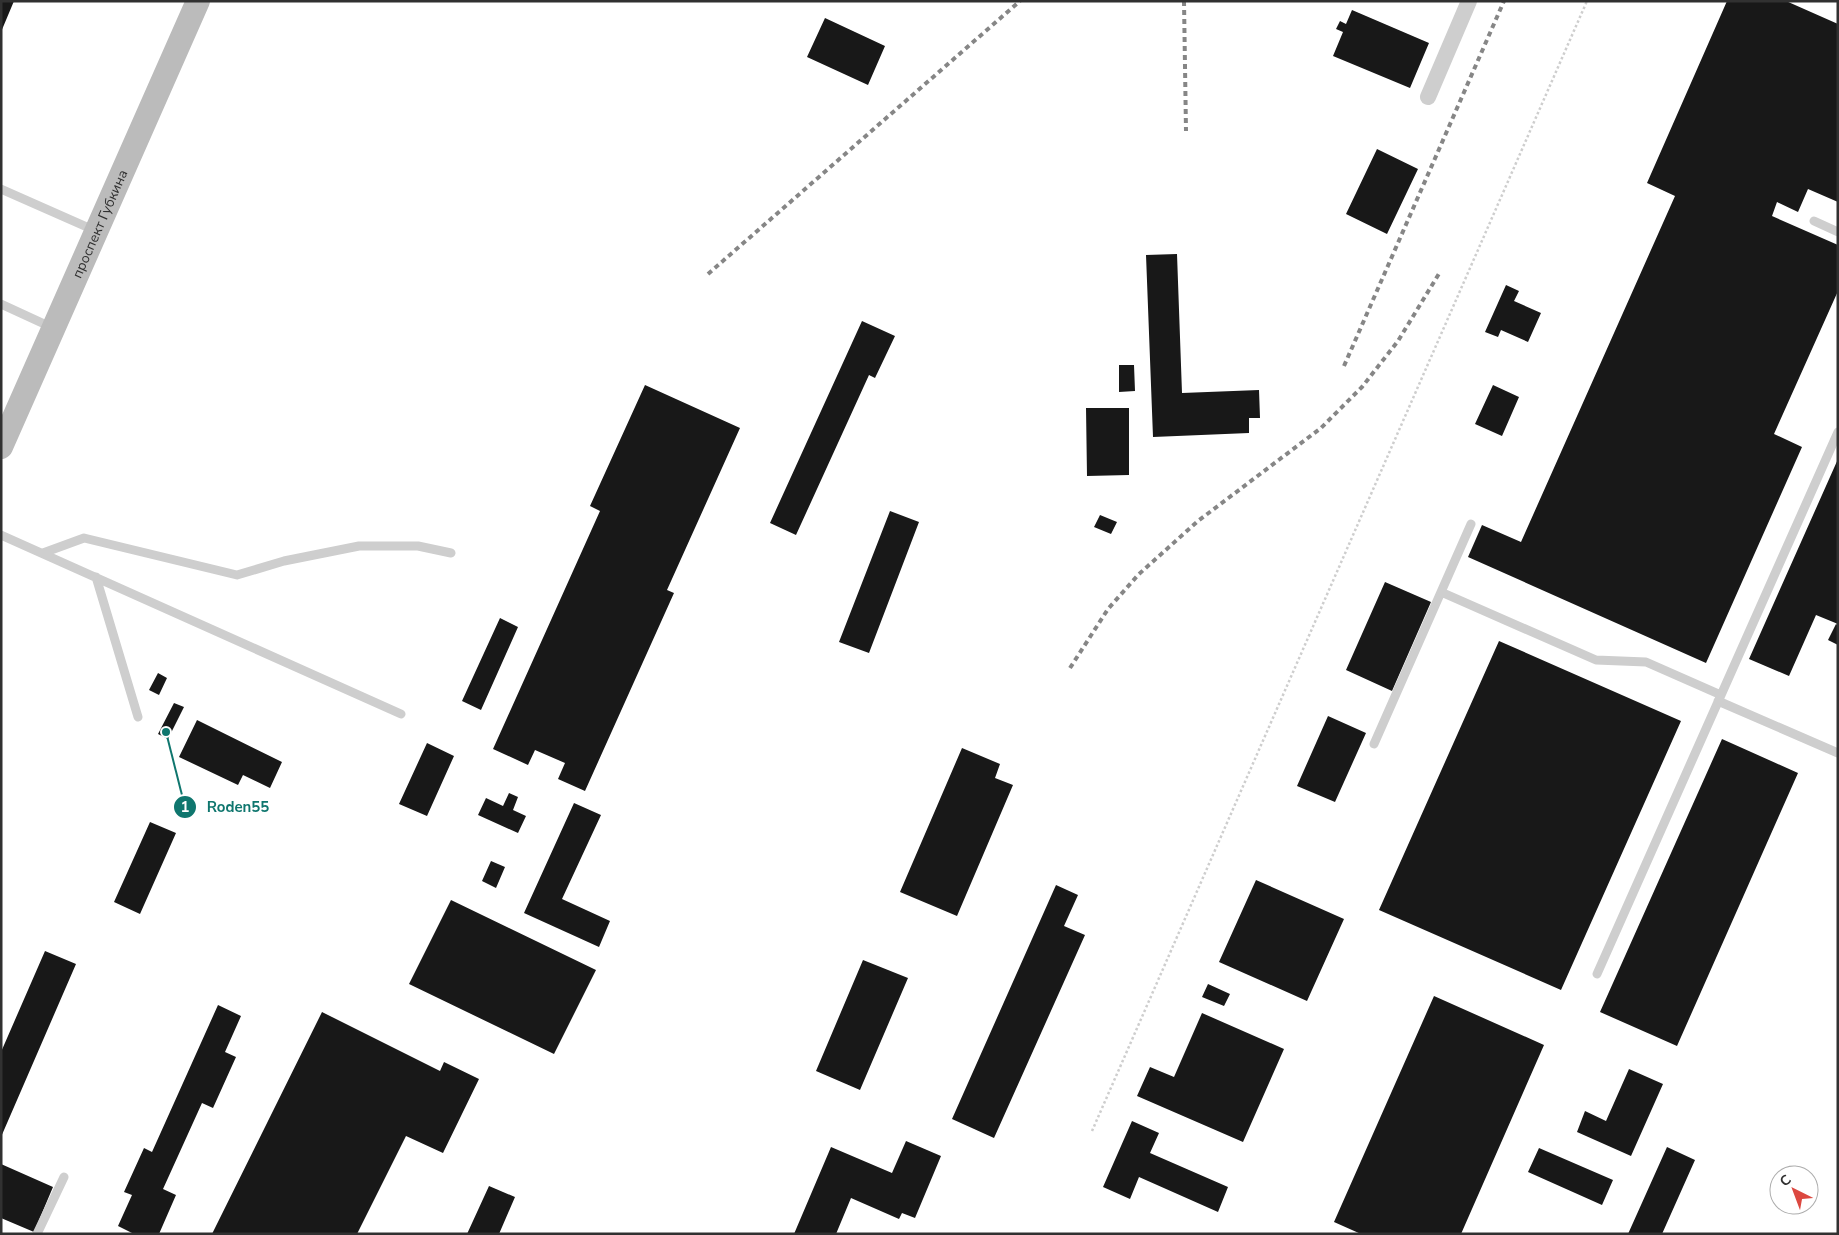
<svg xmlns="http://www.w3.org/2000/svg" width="1839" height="1235" font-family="'Nunito Sans',sans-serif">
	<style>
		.building { fill: #181818 }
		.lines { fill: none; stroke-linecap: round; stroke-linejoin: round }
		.path { stroke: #cecece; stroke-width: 2.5; stroke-dasharray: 2.5 2.5; stroke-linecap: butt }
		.service { stroke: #cecece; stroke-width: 9 }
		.minor { stroke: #cecece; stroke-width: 16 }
		.secondary { stroke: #bbb; stroke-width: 24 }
		.rail { stroke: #868686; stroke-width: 4; stroke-dasharray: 5 4; stroke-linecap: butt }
		.labels { text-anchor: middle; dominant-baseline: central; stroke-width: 5; stroke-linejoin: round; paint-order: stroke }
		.street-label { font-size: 14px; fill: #313131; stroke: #fff }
		.leader { fill: none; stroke: #0f766e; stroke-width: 2 }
		.callout-dot { fill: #0f766e; stroke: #fff; stroke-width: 2 }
		.mark-label { font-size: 15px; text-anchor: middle; font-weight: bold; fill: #fff }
		.callout-label { font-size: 15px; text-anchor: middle; font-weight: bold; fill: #0f766e; stroke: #fff; stroke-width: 5; stroke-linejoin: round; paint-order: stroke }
	</style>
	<rect width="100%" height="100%" fill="#fff"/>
	<path class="building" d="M1,1H14L1,32Z
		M1727,1H1786L1838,24V202L1808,189L1798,212L1777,202L1772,216L1838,245V291L1774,434L1802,447L1706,663L1468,557L1482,525L1521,542L1675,196L1647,183Z
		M1352,10L1429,43L1410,88L1333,56L1343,32L1336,29L1340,21L1346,24Z
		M825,18L885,46L868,85L807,57Z
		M1377,149L1418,169L1387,234L1346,214Z
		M1177,254L1182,393L1259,390L1260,418H1249V433L1153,437L1146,255Z
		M1506,285L1519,291L1514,301L1541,313L1528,342L1501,330L1498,337L1485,332Z
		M862,321L895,336L875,378L869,375L796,535L770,523Z
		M1119,365H1134L1135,391L1119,392Z
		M645,385L740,428L667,590L674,593L585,791L558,779L565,763L535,750L528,765L493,749L600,511L590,506Z
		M1493,385L1519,397L1502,436L1475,424Z
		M1086,408H1129V475L1087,476Z
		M1838,459V624L1816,615L1789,676L1749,659Z
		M890,511L919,522L869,653L839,642Z
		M1100,515L1117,522L1111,534L1094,527Z
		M1385,582L1431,602L1392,691L1346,670Z
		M500,618L518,627L481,710L462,701Z
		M1836,624L1838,626V645L1828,640Z
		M1499,641L1681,721L1561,990L1379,910Z
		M158,673L167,678L159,695L149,690Z
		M174,703L184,707L168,739L158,734Z
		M1328,716L1366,733L1335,802L1297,786Z
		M197,720L282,762L270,788L243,775L238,785L179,757Z
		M1722,739L1798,773L1677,1046L1600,1012Z
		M427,743L454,756L427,816L399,804Z
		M962,748L1000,764L995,778L1013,785L957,916L900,892Z
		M509,793L518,797L513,810L526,816L518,833L478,815L486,798L503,806Z
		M574,803L601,815L562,899L610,921L599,947L524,913Z
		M150,822L176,833L140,914L114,902Z
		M491,861L505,867L496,888L482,881Z
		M1256,880L1344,919L1307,1001L1219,962Z
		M1056,885L1078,895L1064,926L1085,935L994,1138L952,1119Z
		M451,900L596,970L554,1054L409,984Z
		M45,951L76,964L1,1137V1052Z
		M863,960L908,978L860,1090L816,1071Z
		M1208,984L1230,994L1224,1006L1202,997Z
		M1434,996L1544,1045L1461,1234H1361L1334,1222Z
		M218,1005L241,1016L225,1052L236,1057L213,1108L202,1103L163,1189L176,1195L159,1234H134L118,1226L132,1195L124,1192L144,1148L152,1152Z
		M322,1012L440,1071L444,1062L479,1079L443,1153L406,1136L357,1234H212Z
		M1202,1013L1284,1049L1243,1142L1137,1096L1150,1067L1174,1077Z
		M1629,1069L1663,1084L1631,1156L1577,1132L1585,1111L1606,1121Z
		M1132,1121L1159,1133L1150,1153L1228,1187L1218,1212L1139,1177L1130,1199L1103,1187Z
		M906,1141L941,1156L915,1218L902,1213L899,1219L851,1198L836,1234H794L831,1147L892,1173Z
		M1667,1147L1695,1160L1662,1234H1628Z
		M1539,1148L1613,1180L1602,1205L1528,1172Z
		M1,1164L53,1187L34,1232L1,1218Z
		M489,1186L515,1197L499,1234H467Z"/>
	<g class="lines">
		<path class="path" d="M1092,1131L1587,1"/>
		<path class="service" d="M1,189L96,231
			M1814,221L1838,232
			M1,304L53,328
			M1,535L401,714
			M43,553L84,538L237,575L284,561L359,546H418L451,553
			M96,577L138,717
			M1441,592L1596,660L1646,662L1721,695
			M1718,701L1838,753
			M1374,744L1471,524
			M1597,974L1838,432
			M37,1234L64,1177"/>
		<path class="minor" d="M1428,97L1469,1"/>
		<path class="secondary" id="s1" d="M1,447L198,1"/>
		<path class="rail" d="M1184,1L1186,131
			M708,274L1020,1
			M1344,366L1504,1
			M1070,668L1108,609L1139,574L1198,521L1321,428L1362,387L1398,341L1440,272"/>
	</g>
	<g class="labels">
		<g class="street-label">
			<text stroke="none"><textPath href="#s1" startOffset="244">проспект Губкина</textPath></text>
		</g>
	</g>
	<path class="leader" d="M166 732L185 807"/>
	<g class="callout-dot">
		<circle cx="166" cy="732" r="5"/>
		<circle cx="185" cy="807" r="12"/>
	</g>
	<g class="mark-label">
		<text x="185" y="812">1</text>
	</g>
	<g class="callout-label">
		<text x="238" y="812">Roden55</text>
	</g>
	<rect width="1839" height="1235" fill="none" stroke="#313131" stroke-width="5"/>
	<g transform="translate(1794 1190) rotate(318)"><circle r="24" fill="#ffffff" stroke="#adadad"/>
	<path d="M0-4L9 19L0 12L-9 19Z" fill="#dc4840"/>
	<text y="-8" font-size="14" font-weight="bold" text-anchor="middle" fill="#313131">С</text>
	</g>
</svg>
